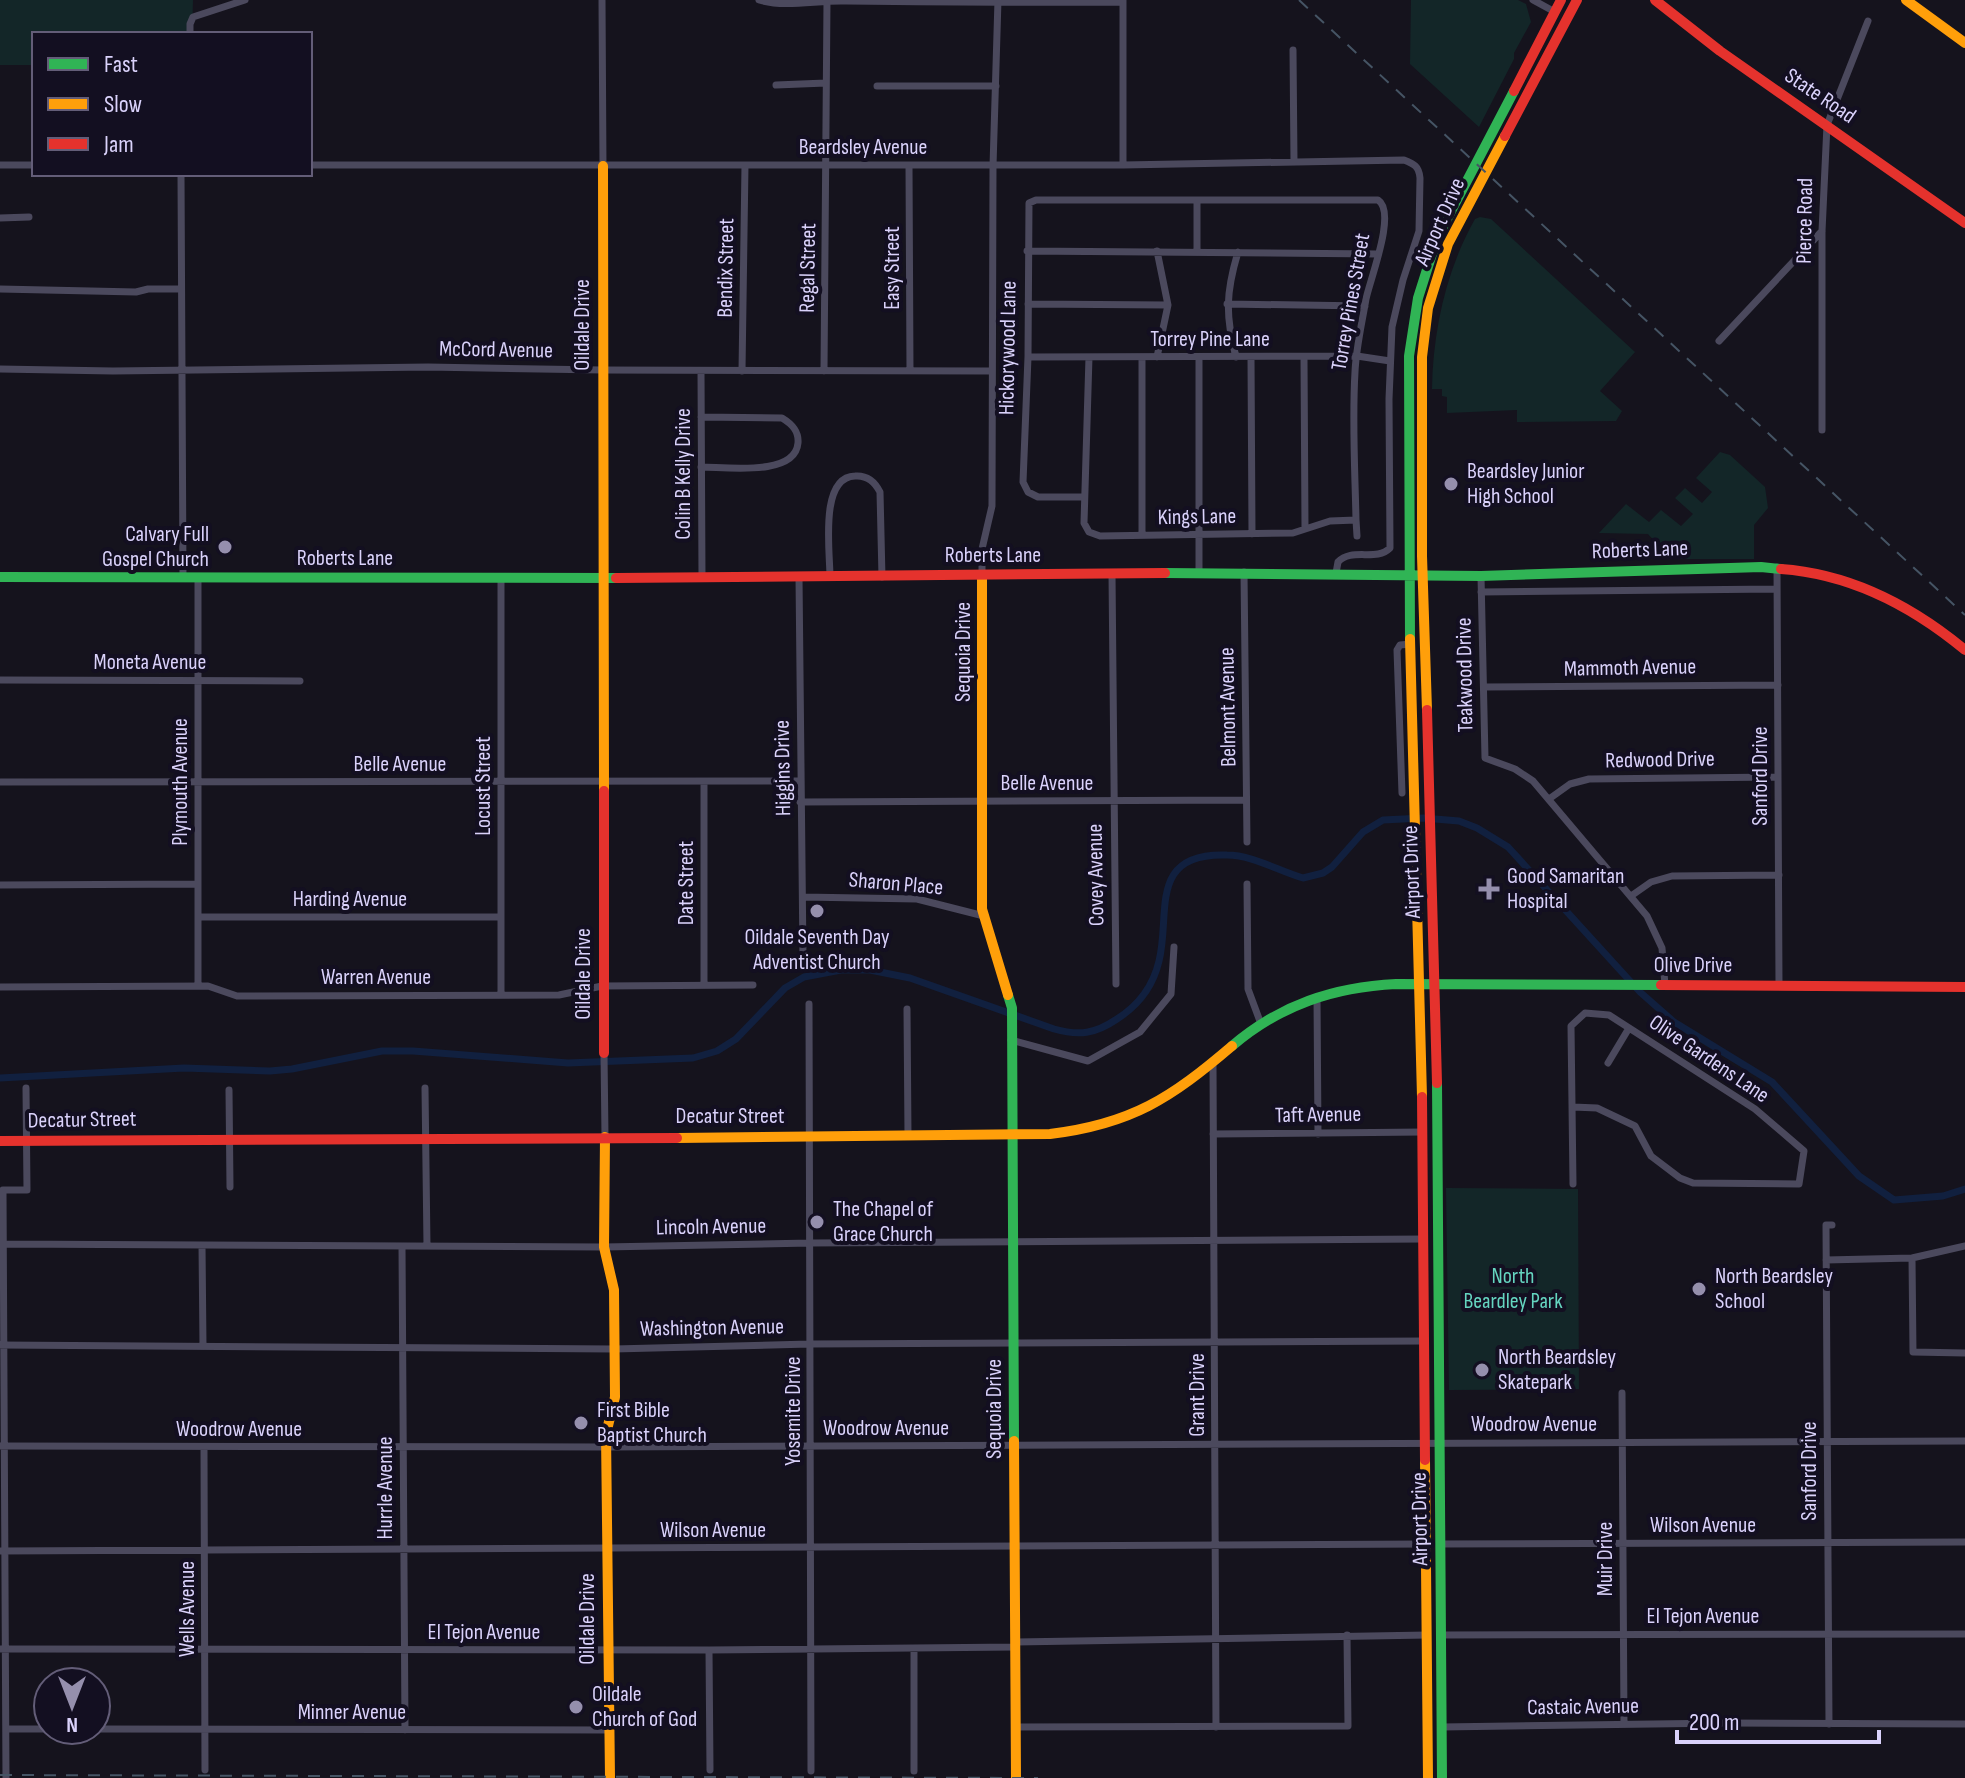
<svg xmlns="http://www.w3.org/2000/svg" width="1965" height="1778" font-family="'Sofia Sans Condensed',sans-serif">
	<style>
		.green { fill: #132628 }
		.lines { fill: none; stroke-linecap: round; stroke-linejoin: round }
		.canal { stroke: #11203f; stroke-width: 7 }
		.street { stroke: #4b495d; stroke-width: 7 }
		.fast { stroke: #30b455; stroke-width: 10 }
		.slow { stroke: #ff9f0a; stroke-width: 10 }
		.jam { stroke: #e5322d; stroke-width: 10 }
		.rail { stroke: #455464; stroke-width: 2; stroke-dasharray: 12 10; stroke-linecap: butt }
		.poi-dot { fill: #958fad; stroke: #130f21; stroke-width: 3 }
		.labels { text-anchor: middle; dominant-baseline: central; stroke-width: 8; stroke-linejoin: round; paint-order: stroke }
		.street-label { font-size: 22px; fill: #dad2fb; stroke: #130f21 }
		.poi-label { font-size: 22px; fill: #dad2fb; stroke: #130f21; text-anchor: start }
		.park-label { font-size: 22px; fill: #65d5c0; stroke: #130f21 }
	</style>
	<rect width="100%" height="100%" fill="#15131d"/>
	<path class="green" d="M0,0H193L192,34H34V65H0Z
		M1411,0H1518L1526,4L1531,22L1514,53V59L1479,127L1410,64Z
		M1480,217L1491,219L1635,352L1600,391L1622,411L1616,421L1517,422V410L1447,413V397L1442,396V389H1432C1433,331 1446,270 1475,219Z
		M1720,452L1730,455L1765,487L1768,508L1754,525V559H1674C1668,539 1657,546 1648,534L1599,533L1626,504L1649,522L1661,510L1681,526L1693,514L1675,498L1685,488L1702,503L1712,492L1696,478Z
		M1446,1188L1578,1189L1579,1389L1449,1390Z"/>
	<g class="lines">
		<path class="canal" d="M0,1078L184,1068L270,1071L292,1069L382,1051H413L568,1063L693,1058L717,1051L736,1039L785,988L804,977L841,970H870L910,978L1054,1029C1079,1036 1095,1034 1117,1019C1139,1005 1153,987 1159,961C1171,914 1147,852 1227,855C1252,855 1279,871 1303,878L1323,873L1332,867L1363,832L1383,820L1423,818L1459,821L1477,828L1508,847L1640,992L1674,1022L1772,1082L1859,1176L1894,1200L1943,1196L1965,1189"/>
		<path class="street" d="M602,0L603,166
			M759,0C786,8 817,0 845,1C938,2 1030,3 1123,2
			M1123,0V165
			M1533,0L1555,12
			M190,34V24L193,17L245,0
			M1293,50L1294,162
			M776,85L826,83
			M877,86H996
			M0,165H34
			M310,165H1123L1404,160C1414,164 1419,166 1420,178L1419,231L1403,280L1392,327L1389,399L1390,548C1376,562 1352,547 1338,562L1336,573
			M909,165L910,371
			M181,174L183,578
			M1197,200V251
			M0,218L29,217
			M1027,251L1378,254
			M1157,251L1168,305L1157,357
			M0,289L136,292L148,289H181
			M1028,304L1168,305
			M1227,304L1365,306
			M1719,341L1822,231
			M1028,357L1357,356L1390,361
			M1142,357V535
			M1199,357V573
			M1236,357C1225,315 1226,292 1238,252
			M1251,357L1252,534
			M1304,358L1305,528
			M0,369L113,371L428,367L602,370L992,371
			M701,371L702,577
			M742,371L745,165
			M824,371L827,1
			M701,417L782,418C792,424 799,431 798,443C795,477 726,467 701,467
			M1822,430V231L1827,125L1868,21
			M1084,497H1038L1028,492L1023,482L1028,357L1029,203L1036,200H1378C1397,212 1370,279 1366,299C1362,323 1356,348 1355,372C1352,421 1355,471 1356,520L1330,521L1293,533L1100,536L1089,532L1084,523L1089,357
			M1356,520L1357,536
			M1777,567L1779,985
			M1244,572L1247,842
			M1112,574L1116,984
			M982,575V549L992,506L993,166L998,0
			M1481,576L1485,758L1515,769L1533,781L1647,916L1662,948L1665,985
			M799,577L803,958
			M830,577C830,552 819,477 855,476C867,475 875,482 880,492L882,577
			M198,578V986
			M1481,592L1776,589
			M0,680L300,681
			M1484,687L1778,685
			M0,782L800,781
			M1402,793L1397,650L1400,645L1411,644
			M1549,799L1570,784L1589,779L1778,777
			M800,802L1246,800
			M1247,884L1248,989L1261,1024
			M0,885L198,884
			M1631,896L1651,882L1672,876L1779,875
			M803,897L917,899L984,916
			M198,917H501
			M704,985V782
			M0,987L208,986L237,996L559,995L602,986L753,985
			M501,995V578
			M1317,997L1318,1134
			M809,1004L811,1771
			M907,1009L908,1135
			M1011,1040L1088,1061L1140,1032L1171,994L1174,947
			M604,1053L605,1137
			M1213,1062L1216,1727
			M1608,1063L1629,1028
			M425,1088L427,1246
			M229,1090L230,1187
			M1573,1107L1597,1108L1635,1126L1651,1156L1680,1178L1693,1183L1799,1184L1804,1151L1755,1109L1609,1015L1585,1013L1571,1026L1573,1184
			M1213,1134L1423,1132
			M0,1244L604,1247L810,1243L1424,1239
			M202,1245L203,1346
			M402,1246L405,1730
			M1912,1258L1913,1352L1965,1353
			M1826,1260L1912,1258L1965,1246
			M0,1345L614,1349L810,1344L1425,1341
			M1622,1393L1624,1724
			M0,1446L606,1447L1965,1441
			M204,1447L205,1770
			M1441,1544L1965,1542
			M0,1551L1427,1544
			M1442,1635L1965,1634
			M1015,1642L1427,1635
			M914,1648V1771
			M0,1649L709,1650L1015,1647
			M709,1650L710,1770
			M1829,1724L1826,1225H1832
			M1015,1727L1348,1726L1347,1635
			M1442,1727L1727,1723L1965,1724
			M7,1729H48
			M96,1729L608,1730
			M6,1778L3,1190H27L26,1088"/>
		<path class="fast" d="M1165,573L1481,576L1761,567L1781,569
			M0,577L616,578
			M1410,639L1409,356L1418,298L1437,238L1514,91
			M1008,995L1012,1008L1014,1441
			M1232,1046C1280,1005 1334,987 1396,984L1661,985
			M1437,1083L1442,1778"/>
		<path class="slow" d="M1906,0L1965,43
			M603,166L604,791
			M982,575V909L1008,995
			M1410,639L1422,1097
			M1427,710L1422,556V357L1428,308L1448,244L1505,136
			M605,1137L604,1247L614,1290L615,1397L606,1434L610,1778
			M677,1138L1050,1134C1132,1124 1171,1098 1232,1046
			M1014,1441L1016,1778
			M1425,1460L1428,1778"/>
		<path class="jam" d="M1655,0L1720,51L1965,223
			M1514,91L1561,0
			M1505,136L1577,0
			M1781,569C1851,574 1912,606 1965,650
			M616,578L1165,573
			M1427,710L1437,1083
			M604,791V1053
			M1661,985L1965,987
			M1422,1097L1425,1460
			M0,1141L677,1138"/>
		<path class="rail" d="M1299,0L1965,615
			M0,1775L1038,1778"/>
	</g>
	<g class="poi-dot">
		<circle cx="1451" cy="484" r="8"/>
		<circle cx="225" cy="547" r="8"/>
		<path d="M1485 877h8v8h8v8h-8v8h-8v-8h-8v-8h8z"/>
		<circle cx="817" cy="911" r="8"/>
		<circle cx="817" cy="1222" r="8"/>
		<circle cx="1699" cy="1289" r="8"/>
		<circle cx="1482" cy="1370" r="8"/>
		<circle cx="581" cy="1423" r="8"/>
		<circle cx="576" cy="1707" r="8"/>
	</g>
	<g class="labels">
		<g class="street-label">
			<text transform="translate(1820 96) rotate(34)">State Road</text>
			<text x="863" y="147">Beardsley Avenue</text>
			<text transform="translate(1805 221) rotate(-89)">Pierce Road</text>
			<text transform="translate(1440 222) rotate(-66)">Airport Drive</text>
			<text transform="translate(726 268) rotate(-89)">Bendix Street</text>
			<text transform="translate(808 268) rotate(-89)">Regal Street</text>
			<text transform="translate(892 268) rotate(-90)">Easy Street</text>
			<text transform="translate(1351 302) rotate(-80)">Torrey Pines Street</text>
			<text transform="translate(582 325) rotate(-90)">Oildale Drive</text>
			<text x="1210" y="339">Torrey Pine Lane</text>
			<text transform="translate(1008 348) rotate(-89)">Hickorywood Lane</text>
			<text transform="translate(496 350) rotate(1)">McCord Avenue</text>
			<text transform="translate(683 474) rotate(-90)">Colin B Kelly Drive</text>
			<text transform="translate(1197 517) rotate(-1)">Kings Lane</text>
			<text transform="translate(1640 550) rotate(-2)">Roberts Lane</text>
			<text x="993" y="555">Roberts Lane</text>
			<text x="345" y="558">Roberts Lane</text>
			<text transform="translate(963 652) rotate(-90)">Sequoia Drive</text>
			<text x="150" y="662">Moneta Avenue</text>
			<text transform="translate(1630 668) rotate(-1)">Mammoth Avenue</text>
			<text transform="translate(1465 675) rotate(-91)">Teakwood Drive</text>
			<text transform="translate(1228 707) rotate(-91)">Belmont Avenue</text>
			<text transform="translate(1660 760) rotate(-1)">Redwood Drive</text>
			<text x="400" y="764">Belle Avenue</text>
			<text transform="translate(783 768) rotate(-91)">Higgins Drive</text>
			<text transform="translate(1760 776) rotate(-90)">Sanford Drive</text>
			<text transform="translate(180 782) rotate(-90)">Plymouth Avenue</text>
			<text x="1047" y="783">Belle Avenue</text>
			<text transform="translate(483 786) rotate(-90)">Locust Street</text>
			<text transform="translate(1412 872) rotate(-92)">Airport Drive</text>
			<text transform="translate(1096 875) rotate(-91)">Covey Avenue</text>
			<text transform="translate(686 883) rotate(-90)">Date Street</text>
			<text transform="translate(896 884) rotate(5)">Sharon Place</text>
			<text x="350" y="899">Harding Avenue</text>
			<text x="1693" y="965">Olive Drive</text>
			<text transform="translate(583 974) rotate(-90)">Oildale Drive</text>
			<text x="376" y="977">Warren Avenue</text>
			<text transform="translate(1709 1059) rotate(34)">Olive Gardens Lane</text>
			<text transform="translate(1318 1115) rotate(-1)">Taft Avenue</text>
			<text x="730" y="1116">Decatur Street</text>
			<text transform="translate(82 1120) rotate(-1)">Decatur Street</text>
			<text transform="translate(711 1227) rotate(-1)">Lincoln Avenue</text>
			<text transform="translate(712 1328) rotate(-1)">Washington Avenue</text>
			<text transform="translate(1197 1395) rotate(-90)">Grant Drive</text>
			<text transform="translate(994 1409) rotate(-90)">Sequoia Drive</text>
			<text transform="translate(793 1411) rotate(-90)">Yosemite Drive</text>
			<text x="1534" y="1424">Woodrow Avenue</text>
			<text x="886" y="1428">Woodrow Avenue</text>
			<text x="239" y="1429">Woodrow Avenue</text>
			<text transform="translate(1809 1471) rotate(-90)">Sanford Drive</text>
			<text transform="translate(385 1488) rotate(-90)">Hurrle Avenue</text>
			<text transform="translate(1420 1519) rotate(-91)">Airport Drive</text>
			<text x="1703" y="1525">Wilson Avenue</text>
			<text x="713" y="1530">Wilson Avenue</text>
			<text transform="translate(1605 1559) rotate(-90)">Muir Drive</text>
			<text transform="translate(187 1609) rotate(-90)">Wells Avenue</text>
			<text x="1703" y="1616">El Tejon Avenue</text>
			<text transform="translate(587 1619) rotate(-90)">Oildale Drive</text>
			<text x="484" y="1632">El Tejon Avenue</text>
			<text transform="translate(1583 1707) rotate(-1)">Castaic Avenue</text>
			<text x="352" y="1712">Minner Avenue</text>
		</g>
		<g class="poi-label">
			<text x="1467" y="471">Beardsley Junior<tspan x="1467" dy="25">High School</tspan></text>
			<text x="209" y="534" text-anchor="end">Calvary Full<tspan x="209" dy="25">Gospel Church</tspan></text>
			<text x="1507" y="876">Good Samaritan<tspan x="1507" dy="25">Hospital</tspan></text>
			<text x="817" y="937" text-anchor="middle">Oildale Seventh Day<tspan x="817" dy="25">Adventist Church</tspan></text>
			<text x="833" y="1209">The Chapel of<tspan x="833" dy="25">Grace Church</tspan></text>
			<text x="1715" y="1276">North Beardsley<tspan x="1715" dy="25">School</tspan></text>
			<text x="1498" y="1357">North Beardsley<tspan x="1498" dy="25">Skatepark</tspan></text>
			<text x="597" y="1410">First Bible<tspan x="597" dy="25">Baptist Church</tspan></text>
			<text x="592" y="1694">Oildale<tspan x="592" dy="25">Church of God</tspan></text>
		</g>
		<g class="park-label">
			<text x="1513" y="1276">North<tspan x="1513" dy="25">Beardley Park</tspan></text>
		</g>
	</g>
	<rect x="32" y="32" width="280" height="144" fill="#130f21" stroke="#635d78" stroke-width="2"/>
	<rect x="48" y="58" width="40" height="12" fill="#30b455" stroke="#635d78" stroke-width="2"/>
	<text x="104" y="72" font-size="24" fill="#dad2fb">Fast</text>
	<rect x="48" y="98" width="40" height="12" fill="#ff9f0a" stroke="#635d78" stroke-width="2"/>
	<text x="104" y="112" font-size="24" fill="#dad2fb">Slow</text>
	<rect x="48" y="138" width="40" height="12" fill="#e5322d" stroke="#635d78" stroke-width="2"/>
	<text x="104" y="152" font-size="24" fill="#dad2fb">Jam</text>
	<g transform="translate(72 1706) rotate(180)"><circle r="38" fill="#130f21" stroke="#635d78" stroke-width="2"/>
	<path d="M0-6L14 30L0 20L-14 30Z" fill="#958fad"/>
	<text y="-12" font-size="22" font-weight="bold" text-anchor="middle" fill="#dad2fb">N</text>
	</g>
	<path d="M1677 1730v12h202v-12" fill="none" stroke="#dad2fb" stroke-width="4"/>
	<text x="1689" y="1730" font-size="24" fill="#dad2fb" stroke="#130f21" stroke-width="6" paint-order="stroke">200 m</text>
</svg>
